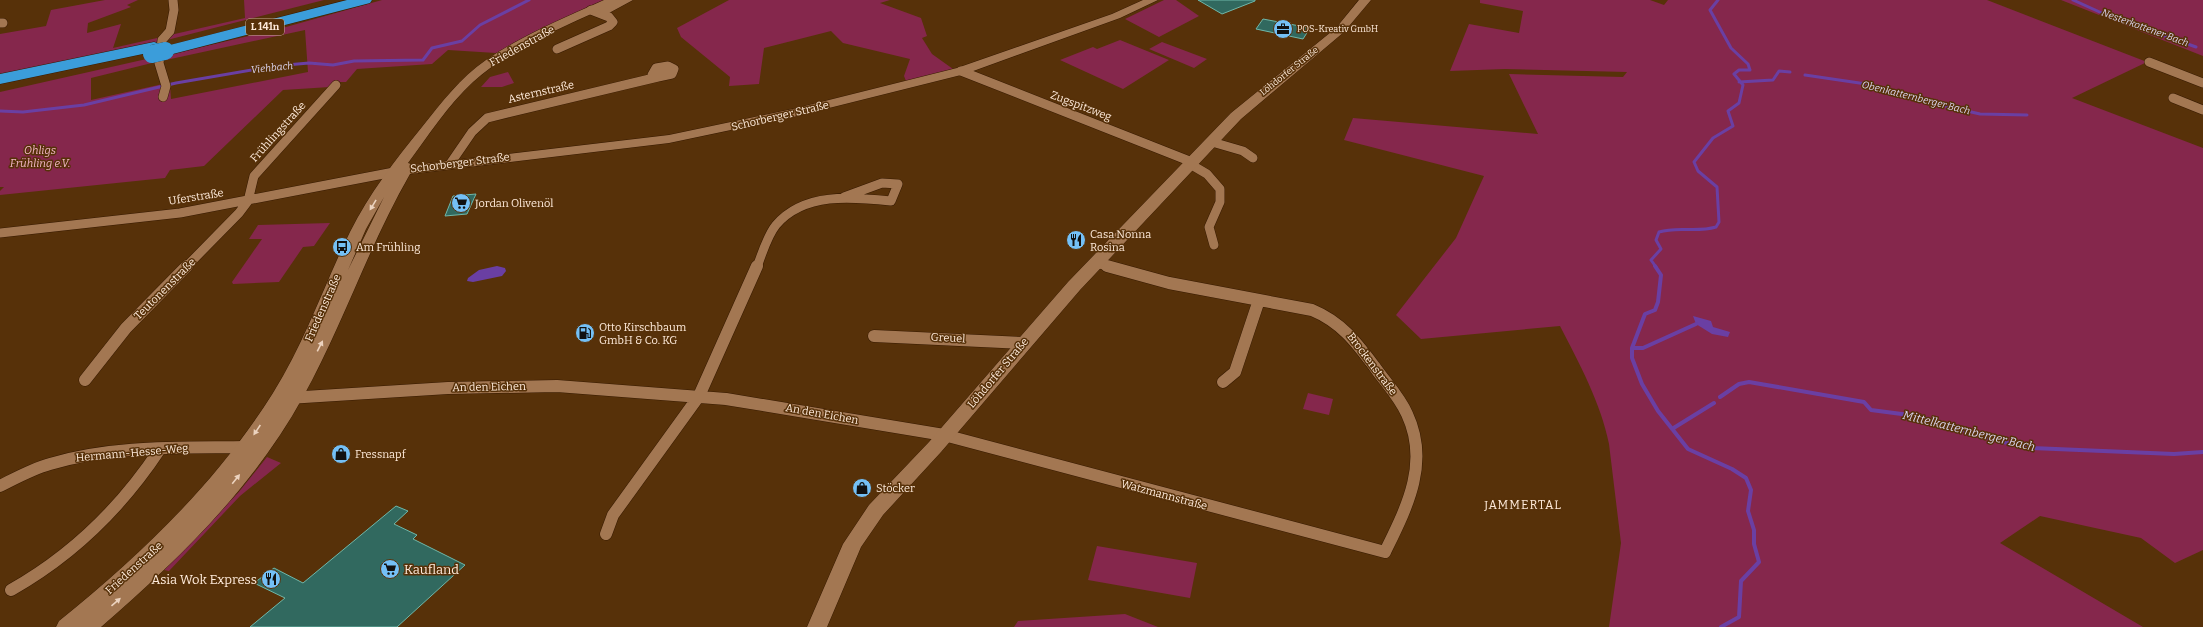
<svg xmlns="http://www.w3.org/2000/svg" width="2203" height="627" font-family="Bitter,serif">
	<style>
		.green { fill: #85274c }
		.water { fill: #6a3fa3 }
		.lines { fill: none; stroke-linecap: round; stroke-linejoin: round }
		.stream-far1 { stroke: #6a3fa3; stroke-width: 3 }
		.stream { stroke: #6a3fa3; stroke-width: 4 }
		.building { fill: #31695f; stroke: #6fb7a9 }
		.street-far1-casing { stroke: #371a00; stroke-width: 10 }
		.street-casing { stroke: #371a00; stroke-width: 13 }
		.secondary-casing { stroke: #371a00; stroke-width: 1 }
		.highway-casing { stroke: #371a00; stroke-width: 1 }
		.street-far1 { stroke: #a37752; stroke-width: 9 }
		.street { stroke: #a37752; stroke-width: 12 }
		.secondary { fill: #a37752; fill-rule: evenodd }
		.highway { fill: #3b9dda; fill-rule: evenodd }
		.highway-bridge-casing { stroke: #371a00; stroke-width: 18; stroke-linecap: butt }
		.highway-bridge { stroke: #3b9dda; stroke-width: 18 }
		.oneway { fill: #ecd3bf }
		.labels { text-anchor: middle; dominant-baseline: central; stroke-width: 3; stroke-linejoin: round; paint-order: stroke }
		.far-poi-label { font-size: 9px; fill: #feeada; stroke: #573109; text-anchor: start }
		.far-street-label { font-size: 9px; fill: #feeada; stroke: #573109 }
		.shield { fill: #573109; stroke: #ccb29b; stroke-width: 1 }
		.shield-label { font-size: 10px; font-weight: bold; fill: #feeada }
		.far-water-label { font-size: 10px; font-style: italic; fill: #dbd3ed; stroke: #573109 }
		.street-label { font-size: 11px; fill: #feeada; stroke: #573109 }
		.park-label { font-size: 11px; font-style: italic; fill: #f2b5c6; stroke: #573109 }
		.poi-label { font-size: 11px; fill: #feeada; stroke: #573109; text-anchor: start }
		.water-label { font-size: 12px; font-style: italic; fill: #dbd3ed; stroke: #573109 }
		.neighbourhood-label { font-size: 12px; letter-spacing: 1px; fill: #feeada; stroke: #573109 }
		.near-poi-label { font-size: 13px; fill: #feeada; stroke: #573109; text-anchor: start }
	</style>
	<rect width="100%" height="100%" fill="#573109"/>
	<path class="green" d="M105,0H138L127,5L131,7L88,23L87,33L121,24L113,48L245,18L244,0H324L167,40L0,74V34L46,26L51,10Z
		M382,0H607L496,53L448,50L432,64L357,69L346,82H334L330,87L283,90L204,166L170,170L165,178L0,195V191L4,187H0V92L151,58L152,63L91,78V100L163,84L170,86L171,99L308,72L305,30L166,60L164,56L286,27Z
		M729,0H890L880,3L921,18L927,36L922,38L932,54L953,69L906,81L904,76L910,59L843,43L831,31L764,48L759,84L729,86L730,77L681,37L677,28Z
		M1164,0H1176L1199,16L1159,37L1125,19Z
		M1480,0H1650L1664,5L1668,0H1987L2147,62L2072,98L2203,148V550L2175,563L2141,538L2040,516L2000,543L2143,627H1609L1621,543L1609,444C1601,403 1579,363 1560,326L1421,339L1396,315L1456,238L1484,176L1344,140L1353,118L1538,134L1509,74L1623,77L1627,72L1505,69L1450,71L1469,24L1519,33L1523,11L1480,3Z
		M2061,0H2203V56Z
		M1120,40L1169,60L1123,89L1060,60L1093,47L1097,49Z
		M1162,42L1207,59L1194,68L1149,49Z
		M508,72L514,83L502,87H481L490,77Z
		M330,223L314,246L303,247L279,282L233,284L232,282L262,239H249L258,225Z
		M1308,393L1333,399L1329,415L1303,409Z
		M267,457L281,463L240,496L169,571L164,570L238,493Z
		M1097,546L1197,563L1190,598L1088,580Z
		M1125,614L1158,627H1014L1018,621Z"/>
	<path class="water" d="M497,266L505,268L506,271L502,276L473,282L467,281L468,278L479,270Z
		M1693,316L1711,321L1713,327L1730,332L1728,337L1712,334L1696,324Z"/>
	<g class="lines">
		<path class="stream-far1" d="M2073,0L2104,14L2196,47
			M1805,75L1873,85L1893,94L1980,114L2027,115
			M1739,82L1773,80L1779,71L1790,72
			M0,111L23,112L84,105L176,83L275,66L309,63L333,65L354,61L423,60L432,48L462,41L480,25L529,0
			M1656,267L1651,260L1661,249L1656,240L1659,232C1678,226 1696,233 1716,227L1719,222L1717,187L1698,171L1694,162L1713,138L1733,126L1728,111L1739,103L1743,85L1734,74L1739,70H1750L1748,64L1731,48L1710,10L1718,0"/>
		<path class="stream" d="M1655,266L1661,275L1658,302L1655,310L1645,314L1632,348V358L1642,384L1658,411L1688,449L1732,469L1746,478L1751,490L1748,511L1754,530V544L1759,562L1741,581L1739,617L1721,627
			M1632,348H1643L1696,324
			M1720,397L1739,384L1749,382L1864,402L1871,410L1917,416L1999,441L2032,448L2174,454L2203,452
			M1672,429L1714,403"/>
	</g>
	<path class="building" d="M1198,0H1255V1L1222,14Z
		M1263,19L1284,23L1310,28L1303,39L1256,29Z
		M476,194L467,214L445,216L453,196Z
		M396,506L408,511L394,524L417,535L413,539L465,565L397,627H250L285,598L254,583L274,568L303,583Z"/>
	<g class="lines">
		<defs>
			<path id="street-far1" d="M0,23H3
				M557,49L609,26L613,22L609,17L591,10
				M2149,62L2203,83
				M668,66L674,69L672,74L658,77L652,75L656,68Z
				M961,71L1192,162
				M163,97L166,86L159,63L162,40L170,31L174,10L173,0
				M2173,98L2203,110
				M1212,142L1243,151L1253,158
				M450,164L472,132L487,118L658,77
				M1190,164L1207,174L1220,189V202L1209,227L1214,245
				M0,233L180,213L394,172
				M1096,263L1110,267
				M186,267L239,213L248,201L254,176L336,85
				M757,267C762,254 767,236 776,225C804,192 852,197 891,201L898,184L882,183L844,197"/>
			<path id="street" d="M874,336L1023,343
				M85,380L126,328L187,266
				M1223,382L1235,372L1259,300
				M288,398L448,388L557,386L726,399L944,435L1385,552C1407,507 1430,463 1407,414C1399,396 1385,382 1374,366C1356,342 1341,322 1312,310L1169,283L1107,266
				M0,486C16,478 32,469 50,464C113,445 181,448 246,447
				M606,534L613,515L699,396L757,266
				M11,590C73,555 121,508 160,449"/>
			<path id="secondary" d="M604,0H633L609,13H601L600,10C556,30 509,50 473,82C448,105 428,136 408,163L414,165L669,135L793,109L957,68L1112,14L1143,0H1158L1120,18L965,74L793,117L669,143L410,174C369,245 343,325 303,397C253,488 178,560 101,627H56L59,621C141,555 217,482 273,393C305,342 324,285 350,232C369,194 395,160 422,127C442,102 460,78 486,60C523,35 564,18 604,0ZM384,197L348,270L366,229Z
				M1359,0H1371L1344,32L1241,119L1080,290L941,452L883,515L861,547L827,627H807L843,544L869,505L929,442L1068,282L1231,113L1336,28Z"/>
			<path id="highway" d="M347,0H372L370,3L165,56L159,54L157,51L0,84V74L154,42L160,44L162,47Z"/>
		</defs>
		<use href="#street-far1" class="street-far1-casing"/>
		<use href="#street" class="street-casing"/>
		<use href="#secondary" class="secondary-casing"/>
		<use href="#highway" class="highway-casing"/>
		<use href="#street-far1" class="street-far1"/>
		<use href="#street" class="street"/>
		<use href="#secondary" class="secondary"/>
		<use href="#highway" class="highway"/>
		<defs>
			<path id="highway-bridge" d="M152,54L165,51"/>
		</defs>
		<use href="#highway-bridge" class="highway-bridge-casing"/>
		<use href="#highway-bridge" class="highway-bridge"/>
	</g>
	<defs><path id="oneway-solid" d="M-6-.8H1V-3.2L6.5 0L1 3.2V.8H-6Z"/></defs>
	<g class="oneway">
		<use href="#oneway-solid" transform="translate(373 205) rotate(121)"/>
		<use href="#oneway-solid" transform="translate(320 346) rotate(-63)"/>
		<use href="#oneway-solid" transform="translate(257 430) rotate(124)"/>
		<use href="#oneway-solid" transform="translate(236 479) rotate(-51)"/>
		<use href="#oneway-solid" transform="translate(116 602) rotate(-41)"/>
	</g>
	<defs>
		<symbol id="office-disc" viewBox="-11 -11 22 22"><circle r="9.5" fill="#74c0f6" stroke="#573109"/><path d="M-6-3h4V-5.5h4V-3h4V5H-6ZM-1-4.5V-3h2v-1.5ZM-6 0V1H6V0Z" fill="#111"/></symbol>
		<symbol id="supermarket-disc" viewBox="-11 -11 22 22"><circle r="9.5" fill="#74c0f6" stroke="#573109"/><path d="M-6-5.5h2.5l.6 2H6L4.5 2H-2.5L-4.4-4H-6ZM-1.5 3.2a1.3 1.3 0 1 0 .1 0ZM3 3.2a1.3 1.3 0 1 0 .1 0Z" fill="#111"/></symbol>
		<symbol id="restaurant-disc" viewBox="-11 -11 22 22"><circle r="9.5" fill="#74c0f6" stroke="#573109"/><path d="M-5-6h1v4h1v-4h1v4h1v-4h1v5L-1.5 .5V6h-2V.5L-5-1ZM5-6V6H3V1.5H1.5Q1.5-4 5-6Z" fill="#111"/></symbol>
		<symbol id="bus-disc" viewBox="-11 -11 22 22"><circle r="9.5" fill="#74c0f6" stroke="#573109"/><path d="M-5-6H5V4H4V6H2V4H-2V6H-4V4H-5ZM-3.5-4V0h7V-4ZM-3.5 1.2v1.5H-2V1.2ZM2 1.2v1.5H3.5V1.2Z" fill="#111"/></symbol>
		<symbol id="fuel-disc" viewBox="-11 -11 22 22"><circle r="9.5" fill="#74c0f6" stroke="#573109"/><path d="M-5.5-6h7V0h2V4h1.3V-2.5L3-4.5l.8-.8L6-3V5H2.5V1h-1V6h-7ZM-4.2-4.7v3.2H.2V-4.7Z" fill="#111"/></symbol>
		<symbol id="shop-disc" viewBox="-11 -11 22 22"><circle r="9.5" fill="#74c0f6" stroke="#573109"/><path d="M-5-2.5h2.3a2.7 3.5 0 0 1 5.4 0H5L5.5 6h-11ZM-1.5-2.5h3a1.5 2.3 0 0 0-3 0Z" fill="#111"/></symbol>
	</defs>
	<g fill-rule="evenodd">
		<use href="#office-disc" x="1272" y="18" width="22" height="22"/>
		<use href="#supermarket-disc" x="450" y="192" width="22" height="22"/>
		<use href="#restaurant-disc" x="1065" y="229" width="22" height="22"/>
		<use href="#bus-disc" x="331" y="236" width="22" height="22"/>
		<use href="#fuel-disc" x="574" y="322" width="22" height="22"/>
		<use href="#shop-disc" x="330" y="443" width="22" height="22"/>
		<use href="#shop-disc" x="851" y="477" width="22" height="22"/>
		<use href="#supermarket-disc" x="379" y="558" width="22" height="22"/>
		<use href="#restaurant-disc" x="260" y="568" width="22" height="22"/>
	</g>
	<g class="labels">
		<g class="far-poi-label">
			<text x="1297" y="29">POS-Kreativ GmbH</text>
		</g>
		<g class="far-street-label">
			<text transform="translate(1289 71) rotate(-39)">Löhdorfer Straße</text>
		</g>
		<rect class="shield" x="246" y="19" width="38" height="16" rx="3"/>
		<g class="shield-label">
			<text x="265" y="27">L 141n</text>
		</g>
		<g class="far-water-label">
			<text transform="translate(2145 28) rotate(20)">Nesterkottener Bach</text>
			<text transform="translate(272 68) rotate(-6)">Viehbach</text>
			<text transform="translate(1916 98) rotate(14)">Obenkatternberger Bach</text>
		</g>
		<g class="street-label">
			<text transform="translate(522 46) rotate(-29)">Friedenstraße</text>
			<text transform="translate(541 92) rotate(-13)">Asternstraße</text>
			<text transform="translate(1081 106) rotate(21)">Zugspitzweg</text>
			<text transform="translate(780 116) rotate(-13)">Schorberger Straße</text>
			<text transform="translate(278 132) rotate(-48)">Frühlingstraße</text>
			<text transform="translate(460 163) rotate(-7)">Schorberger Straße</text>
			<text transform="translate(196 197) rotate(-9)">Uferstraße</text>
			<text transform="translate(165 289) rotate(-45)">Teutonenstraße</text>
			<text transform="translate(323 308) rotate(-66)">Friedenstraße</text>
			<text transform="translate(948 338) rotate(3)">Greuel</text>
			<text transform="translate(1372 364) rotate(53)">Brockenstraße</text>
			<text transform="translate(998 373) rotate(-50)">Löhdorfer Straße</text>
			<text transform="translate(489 387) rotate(-1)">An den Eichen</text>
			<text transform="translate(822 414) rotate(10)">An den Eichen</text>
			<text transform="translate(132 453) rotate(-5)">Hermann-Hesse-Weg</text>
			<text transform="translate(1164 495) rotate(15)">Watzmannstraße</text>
			<text transform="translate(134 568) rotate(-42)">Friedenstraße</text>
		</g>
		<g class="park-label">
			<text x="40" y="150">Ohligs<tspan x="40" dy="13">Frühling e.V.</tspan></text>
		</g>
		<g class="poi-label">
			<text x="475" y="203">Jordan Olivenöl</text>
			<text x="1090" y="234">Casa Nonna<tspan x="1090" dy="13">Rosina</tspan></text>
			<text x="356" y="247">Am Frühling</text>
			<text x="599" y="327">Otto Kirschbaum<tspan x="599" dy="13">GmbH &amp; Co. KG</tspan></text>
			<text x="355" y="454">Fressnapf</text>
			<text x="876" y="488">Stöcker</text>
		</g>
		<g class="water-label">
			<text transform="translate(1969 431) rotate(14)">Mittelkatternberger Bach</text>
		</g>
		<g class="neighbourhood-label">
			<text x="1523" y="505">JAMMERTAL</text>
		</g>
		<g class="near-poi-label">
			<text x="404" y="569">Kaufland</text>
			<text x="257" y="579" text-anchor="end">Asia Wok Express</text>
		</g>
	</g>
</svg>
